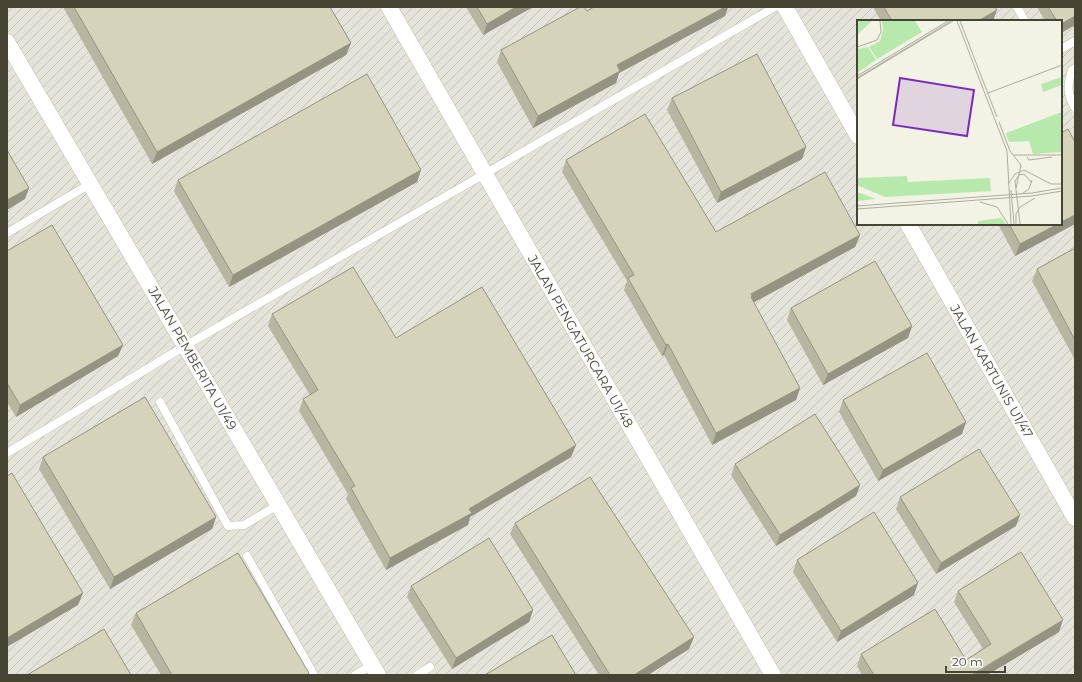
<svg xmlns="http://www.w3.org/2000/svg" width="1082" height="682" font-family="Montserrat,sans-serif">
	<style>
		.industrial { fill: url(#industrial-furrows); fill-rule: evenodd }
		.lines { fill: none; stroke-linecap: round; stroke-linejoin: round }
		.service-casing { stroke: #bfbfa7; stroke-width: 9 }
		.minor-casing { stroke: #bfbfa7; stroke-width: 17 }
		.service { stroke: #fff; stroke-width: 8 }
		.minor { stroke: #fff; stroke-width: 16 }
		.wall { fill: #b7b6a0 }
		.shaded-wall { fill: #959482 }
		.building { fill: #d5d4ba; stroke: #959482 }
		.labels { text-anchor: middle; dominant-baseline: central; stroke-width: 3; stroke-linejoin: round; paint-order: stroke }
		.street-label { font-size: 13px; fill: #464534; stroke: #fff }
		.inset-road { fill: none; stroke: #adad9e; stroke-width: 1 }
		.view { fill: #7b2cbf; fill-opacity: 0.15; stroke: #7b2cbf; stroke-width: 2 }
		.inset-edge { fill: none; stroke: #464534; stroke-width: 2 }
	</style>
	<defs>
		<pattern id="industrial-furrows" width="10" height="10" patternUnits="userSpaceOnUse"><rect width="10" height="10" fill="#e5e4da"/><path d="M-1 1l2-2M0 10L10 0M9 11l2-2" fill="none" stroke="#c6c5bc"/></pattern>
	</defs>
	<rect width="100%" height="100%" fill="#f2f3e5"/>
	<path class="industrial" d="M7,7H1075V675H7ZM858,21H1061V224H858Z"/>
	<g class="lines">
		<defs>
			<path id="service" d="M1017,7L1025,21
				M1061,49L1075,41
				M1075,68L1072,70C1067,85 1067,94 1075,108
				M7,233L90,184
				M160,402L228,526L244,525L278,505
				M7,453L185,346L775,7
				M247,556L314,675
				M355,675L372,665
				M417,675L430,667"/>
			<path id="minor" d="M389,7L773,675
				M785,7L858,136
				M7,42L378,675
				M908,224L1075,518"/>
		</defs>
		<use href="#service" class="service-casing"/>
		<use href="#minor" class="minor-casing"/>
		<use href="#service" class="service"/>
		<use href="#minor" class="minor"/>
	</g>
	<path class="wall" d="M63,7H330L351,43L346,55L152,164Z
		M466,7H533L483,35Z
		M594,7H728L725,16L619,73L616,83L533,128L497,62L501,50Z
		M873,7H995L993,21H881Z
		M1037,7H1075V25L1061,33V21H1045Z
		M672,98L806,147L802,159L717,203L667,110Z
		M1075,142V224L1015,256L998,224H1061Z
		M566,160L716,232L860,235L855,247L753,303L800,388L796,400L712,445L664,355L662,356L624,290L627,281L562,172Z
		M421,170L417,182L229,287L174,191L178,180Z
		M1075,248V360L1032,281L1037,269Z
		M7,251L123,345L118,356L16,417L7,402Z
		M791,308L912,326L908,338L823,385L787,320Z
		M272,314L396,338L576,445L571,457L470,517L468,525L386,570L346,499L348,494L299,411L303,399L310,395L268,326Z
		M843,400L966,422L962,434L878,481L839,412Z
		M43,457L216,517L212,529L110,589L39,469Z
		M735,464L860,485L856,496L776,546L731,475Z
		M900,497L1016,526L936,574L896,509Z
		M515,523L694,637L689,649L648,675H599L510,534Z
		M797,560L914,595L837,642L793,572Z
		M411,586L533,610L529,622L452,669L407,597Z
		M958,591L1059,632L987,675H862L857,666L861,654L966,660L983,649L954,602Z
		M136,613L308,675H161L131,625Z"/>
	<path class="shaded-wall" d="M516,7H533L483,35L487,24Z
		M725,7H728L725,16L619,73L616,83L533,128L538,116L617,65Z
		M997,10L993,21H978Z
		M1075,16V25L1061,33V24Z
		M351,43L346,55L152,164L157,152Z
		M806,147L802,159L717,203L721,192Z
		M421,170L417,182L229,287L233,275Z
		M29,188L25,199L7,210V200Z
		M1075,215V224L1015,256L1020,244L1058,224H1061V222Z
		M860,235L855,247L749,305L751,294Z
		M912,326L908,338L823,385L828,374Z
		M668,344L664,355L662,356L666,345Z
		M123,345L118,356L16,417L20,405Z
		M800,388L796,400L712,445L716,433Z
		M966,422L962,434L878,481L883,470Z
		M576,445L571,457L470,517L468,525L386,570L390,558L469,509Z
		M860,485L856,496L776,546L780,535Z
		M1020,515L1016,526L936,574L941,563Z
		M216,517L212,529L110,589L114,577Z
		M918,583L914,595L837,642L841,631Z
		M83,593L78,605L7,647V638Z
		M533,610L529,622L452,669L456,658Z
		M1063,620L1059,632L987,675H973Z
		M694,637L689,649L648,675H634Z"/>
	<path class="building" d="M74,7H330L351,43L157,152Z
		M477,7H516L487,24Z
		M580,7H584L587,11L594,7H725L617,65L620,71L538,116L501,50Z
		M884,7H995L997,10L978,21H892Z
		M1048,7H1075V16L1061,24V21H1057Z
		M757,54L806,147L721,192L672,98Z
		M367,74L421,170L233,275L178,180Z
		M645,114L716,232L825,172L860,235L751,294L752,296L751,297L800,388L716,433L668,344L666,345L628,278L634,275L566,160Z
		M1068,129L1075,142V215L1061,222V133Z
		M7,150L29,188L7,200Z
		M1009,224H1058L1020,244Z
		M52,225L123,345L20,405L7,383V251Z
		M1075,248V340L1037,269Z
		M875,261L912,326L828,374L791,308Z
		M353,267L396,338L482,287L576,445L469,509L472,513L390,558L351,488L355,486L303,399L318,390L272,314Z
		M927,353L966,422L883,470L843,400Z
		M145,397L216,517L114,577L43,457Z
		M815,414L860,485L780,535L735,464Z
		M979,449L1020,515L941,563L900,497Z
		M12,473L83,593L7,638V476Z
		M590,477L694,637L634,675H610L515,523Z
		M874,512L918,583L841,631L797,560Z
		M489,538L533,610L456,658L411,586Z
		M1021,552L1063,620L973,674L974,675H874L861,654L935,609L966,660L991,644L958,591Z
		M238,553L309,673L306,675H172L136,613Z
		M104,629L131,675H27Z
		M552,635L576,675H485Z"/>
	<g class="labels">
		<g class="street-label">
			<text transform="translate(581 341) rotate(60)">JALAN PENGATURCARA U1/48</text>
			<text transform="translate(193 358) rotate(60)">JALAN PEMBERITA U1/49</text>
			<text transform="translate(992 371) rotate(60)">JALAN KARTUNIS U1/47</text>
		</g>
	</g>
	<g transform="translate(857 20)">
		<rect width="205" height="205" fill="#f2f3e5"/>
		<path d="M0,1H15L0,15ZM25,1H58L65,12L20,39L12,27L23,21L26,10ZM11,27L19,40L0,53V29ZM205,57V65L186,72L184,64ZM205,92V132L176,134L172,121L152,122L149,113ZM144,198L149,204H121V201Z" fill="#b8e9ac"/>
		<path d="M50,156L51,162L133,158L134,171L28,177L0,165V158ZM0,172L6,174L19,179L0,181Z" fill="#b8e9ac"/>
		<path class="inset-road" d="M100,1L150,131L154,204M103,1L140,97M0,27L20,20L24,12L23,1M0,56L91,1M0,58L94,1M0,59L96,1M131,73L205,45M142,102L153,131L164,145L159,168M157,135H205M170,137L172,140L195,137M151,164L158,154L167,150L194,164H205M154,170L157,204M166,173L172,169L175,160M123,182L140,187L151,204M0,186L175,173L205,168M0,189L175,176L205,171M159,204V194L163,187L178,178M163,204L158,161L162,155L167,154L174,162"/>
		<path class="view" d="M43,58L117,70L110,116L36,105Z"/>
		<rect width="205" height="205" class="inset-edge"/>
	</g>
	<rect width="1082" height="682" fill="none" stroke="#464534" stroke-width="16"/>
	<path d="M946 666v6h59v-6" fill="none" stroke="#464534" stroke-width="2"/>
	<text x="952" y="666" font-size="12" fill="#464534" stroke="#ffffff" stroke-width="3" paint-order="stroke">20 m</text>
</svg>
